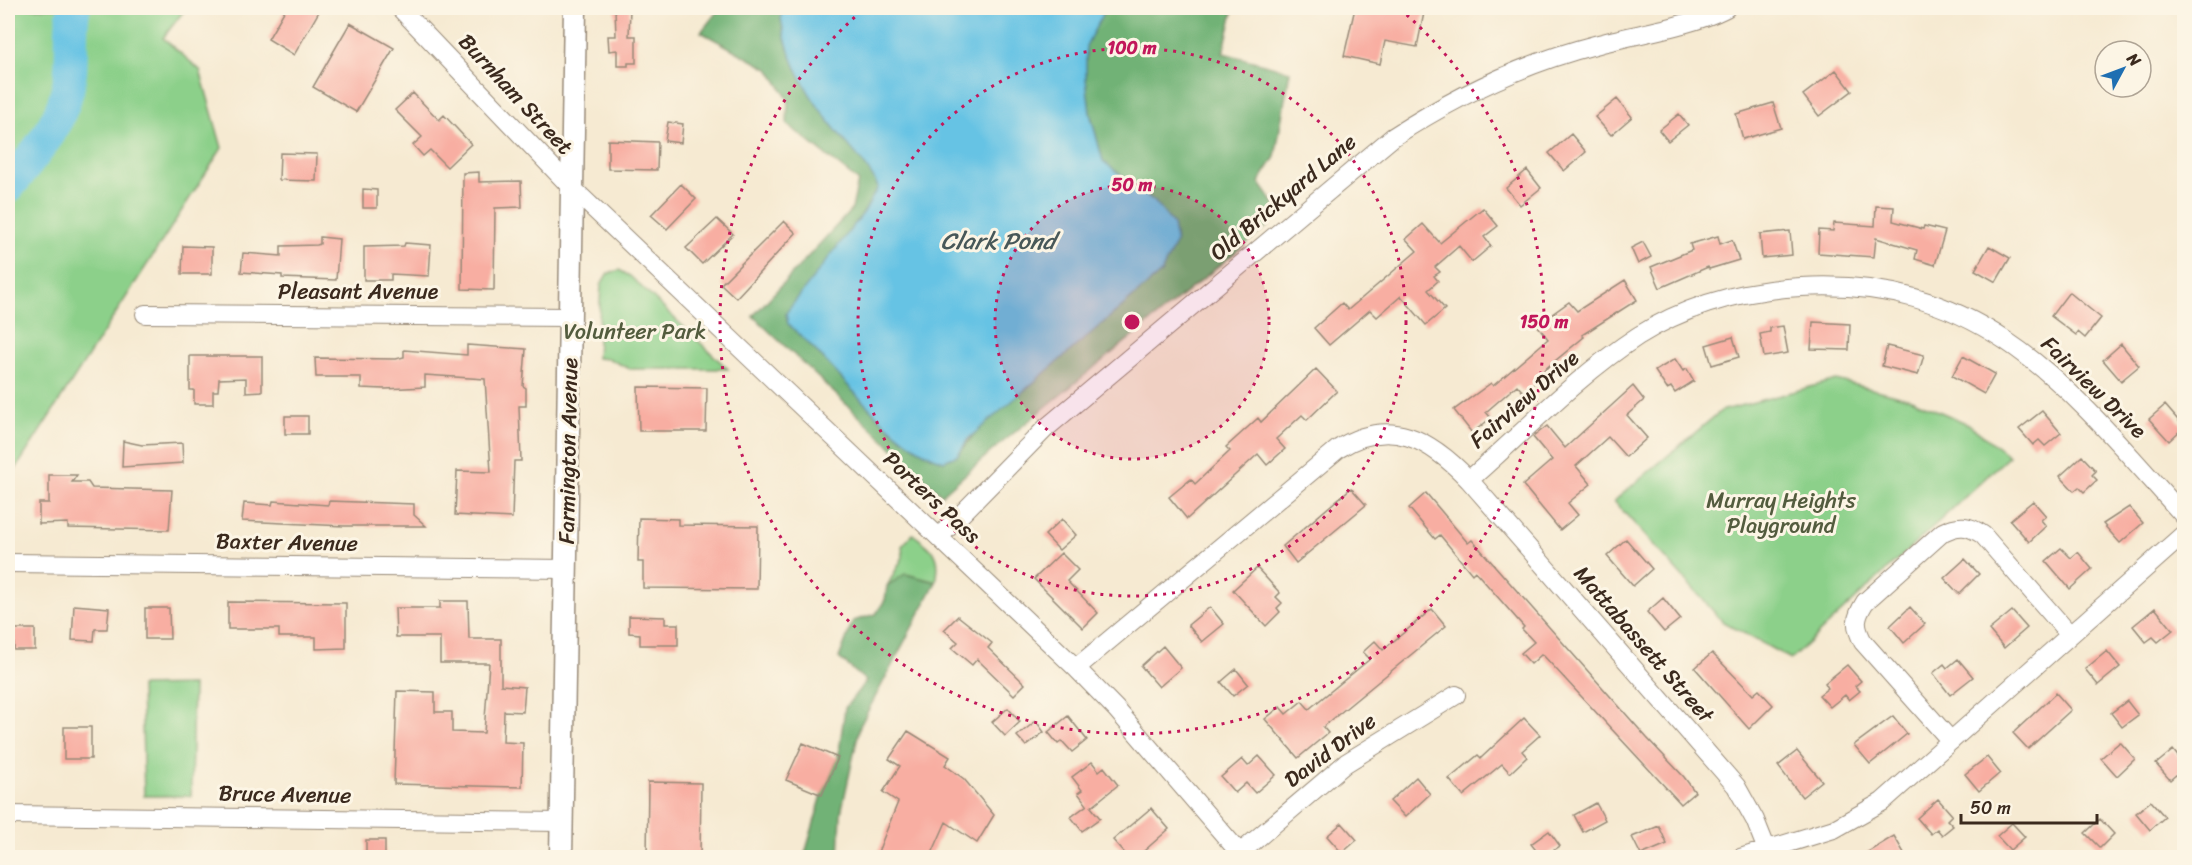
<svg xmlns="http://www.w3.org/2000/svg" width="2192" height="865" font-family="Sriracha,sans-serif">
	<style>
		.green { fill: #8cd08a; stroke: #647d54; stroke-width: 1.5 }
		.forest { fill: #71b276; stroke: #566e4a; stroke-width: 1.5 }
		.water { fill: #66c3e4; stroke: #507681; stroke-width: 1.5 }
		.lines { fill: none; stroke-linecap: round; stroke-linejoin: round }
		.river { stroke: #66c3e4; stroke-width: 33 }
		.building { fill: #f8aea2 }
		.minor-casing { stroke: #988a78; stroke-width: 20 }
		.major-casing { stroke: #988a78; stroke-width: 25 }
		.minor { stroke: #fff; stroke-width: 18 }
		.major { stroke: #fff; stroke-width: 22 }
		.ring { fill: none; stroke: #c2185b; stroke-width: 3; stroke-dasharray: 3 6 }
		.labels { text-anchor: middle; dominant-baseline: central; stroke-width: 6; stroke-linejoin: round; paint-order: stroke }
		.street-label { font-size: 22px; fill: #3b2a1e; stroke: #fcf5e5 }
		.park-label { font-size: 22px; fill: #535c3e; stroke: #fcf5e5 }
		.water-label { font-size: 24px; font-style: italic; fill: #485859; stroke: #fcf5e5 }
		.centre { fill: #c2185b; stroke: #fcf5e5; stroke-width: 3 }
		.ring-label { font-size: 18px; text-anchor: middle; font-weight: bold; fill: #c2185b; stroke: #fcf5e5; stroke-width: 6; stroke-linejoin: round; paint-order: stroke }
	</style>
	<rect width="100%" height="100%" fill="#fcf5e5"/>
	<filter id="ink" filterUnits="userSpaceOnUse"><feTurbulence type="fractalNoise" baseFrequency=".0167" numOctaves="2"/><feDisplacementMap in="SourceGraphic" scale="12" xChannelSelector="R" yChannelSelector="G"/><feConvolveMatrix kernelMatrix="1 2 1 2 8 2 1 2 1" color-interpolation-filters="sRGB"/></filter>
	<filter id="wash" filterUnits="userSpaceOnUse"><feTurbulence type="fractalNoise" baseFrequency=".008" numOctaves="4" result="noise"/><feDisplacementMap in="SourceGraphic" scale="24" xChannelSelector="R" yChannelSelector="G"/><feGaussianBlur stdDeviation="1.35" result="paint"/><feColorMatrix in="noise" values="0 0 0 0 0 0 0 0 0 0 0 0 0 0 0 0 0 1.4 0 .05"/><feComposite in="paint" operator="in"/></filter>
	<g filter="url(#wash)">
		<rect width="100%" height="100%" fill="#f6ead2"/>
		<path class="green" d="M8,8H186L163,38L200,70L222,148L8,481Z
			M619,270L630,276L728,369H630L609,359L597,358L601,285L607,274Z
			M1836,380L1911,399L1968,424L2009,456L1791,659L1723,622L1614,501L1721,411Z
			M913,534C934,551 942,554 936,582L906,574L887,586L903,557L902,546Z
			M193,685L191,796H144L141,686Z"/>
		<path class="forest" d="M720,8H780C783,51 804,90 831,124C847,145 867,163 878,187L864,212L786,314L788,324C835,363 887,444 944,461L958,455L1155,202L1103,161L1090,112L1086,79V46L1106,8H1234L1223,53L1290,71L1275,157L1259,182L1275,205L1269,225L993,450L942,495L753,316L852,209L858,181L787,124L788,99L770,70L701,32Z
			M905,574L936,582L860,726L841,813L839,857H804L822,795L838,758L845,708L866,681L839,658L853,621L876,614L885,600L887,586Z"/>
		<path class="water" d="M780,8H1106L1086,46V79L1090,113L1103,161L1155,202L1173,224L1176,242L1161,273L968,439L958,455L944,461C887,444 835,363 788,324L786,313L864,212L878,187C867,163 847,145 831,124C804,90 783,51 780,8Z"/>
		<g class="lines">
			<path class="river" d="M8,187C35,154 65,121 70,76C73,53 69,31 74,8"/>
		</g>
		<g id="blocks">
			<path class="building" d="M286,8H321L294,55L268,39Z
				M615,8H630L629,36H636V63H628V66H617V50L609,51L608,36H616Z
				M1355,8H1425L1417,47L1385,41L1380,64L1344,56Z
				M350,23L394,48L356,112L313,87Z
				M1836,70L1852,91L1819,116L1803,95Z
				M413,93L439,120L444,115L471,144L447,167L430,150L423,156L413,145L422,137L395,110Z
				M1617,99L1632,117L1611,135L1595,117Z
				M1773,103L1781,128L1743,139L1736,114Z
				M1679,114L1688,125L1668,141L1659,130Z
				M668,122L683,124L681,143L665,141Z
				M1571,134L1586,152L1564,171L1549,153Z
				M608,140L658,142L657,170L608,169Z
				M280,153L317,154L316,181L279,180Z
				M1527,170L1541,188L1520,205L1506,188Z
				M479,172V182L521,181L522,207L495,208L494,290L462,289L463,173Z
				M681,184L696,199L667,229L651,215Z
				M363,189L377,190V208H363Z
				M1876,206L1894,207L1893,221L1923,229L1924,226L1945,231L1935,265L1915,259L1917,250L1876,238L1874,257L1818,253L1819,230L1833,231L1834,223L1875,226Z
				M1483,208L1498,226L1484,237L1491,246L1472,262L1459,246L1435,267L1440,272L1434,276L1438,281L1428,290L1445,309L1426,325L1401,296L1377,317L1370,310L1329,345L1314,328L1342,303L1348,310L1417,251L1406,239L1423,224L1440,243Z
				M717,219L733,234L702,264L686,248Z
				M784,221L796,233L736,298L721,284Z
				M1790,231L1792,255L1762,258L1760,234Z
				M1718,236L1720,244L1732,240L1739,260L1709,269L1708,267L1660,288L1651,267L1692,250L1690,244Z
				M320,237L339,239L336,280L282,278V275L241,272L243,253L281,256V246L317,245L320,244Z
				M1643,242L1651,257L1638,264L1631,248Z
				M405,243L431,245L429,276L391,274V280H364V247L404,246Z
				M183,246L212,247V274H182Z
				M1989,246L2010,258L1996,282L1975,270Z
				M1625,280L1637,300L1582,335L1584,337L1543,371L1545,374L1523,392L1517,385L1486,412L1491,418L1472,433L1454,410L1491,383L1493,386L1548,339L1537,325L1569,302L1577,311Z
				M2069,292L2101,318L2085,338L2078,332L2076,335L2051,316Z
				M1813,322L1850,324L1849,350L1811,349Z
				M1783,326L1788,353L1764,357L1760,334L1770,332V328Z
				M1733,337L1739,357L1712,365L1706,345Z
				M2121,344L2139,366L2121,381L2103,360Z
				M467,345L526,349L523,386L526,388V406H519L521,461H514L512,518L455,515L457,471L491,472L485,379L425,375V387L385,389L361,388V377H316L315,358L396,359L404,357V350L467,355Z
				M1887,346L1924,355L1918,375L1882,366Z
				M190,356H262V391L246,392V378L219,379L218,391H213V404H194V390H190Z
				M1963,356L1995,374L1984,394L1952,376Z
				M1675,359L1683,371L1687,369L1694,381L1675,393L1671,387L1667,389L1655,371Z
				M1316,369L1337,391L1307,420L1302,415L1276,439L1285,449L1267,465L1258,454L1187,519L1169,497L1191,479L1195,484L1230,451L1226,447L1258,418L1261,422Z
				M1633,386L1644,400L1627,415L1647,438L1626,457L1608,437L1576,466L1591,484L1568,503L1578,515L1560,530L1523,485L1552,460L1533,437L1547,426L1565,448Z
				M638,387L707,388L706,431H639Z
				M2165,405L2184,427L2169,441L2149,419Z
				M2042,411L2061,433L2045,446L2039,440L2033,445L2019,429Z
				M285,416H308V434H285Z
				M123,441L142,445L182,443L183,463L122,467Z
				M2082,456L2096,471L2092,475L2097,480L2084,492L2079,487L2074,491L2060,476Z
				M49,475H77L72,482H88L92,488L172,490L169,530L68,528V523L39,524V503H49Z
				M1351,488L1366,505L1296,563L1283,546Z
				M1426,493L1468,543L1472,540L1647,738L1684,777L1695,792L1681,804L1542,654L1531,664L1521,653L1534,642L1522,629L1524,627L1475,571L1472,574L1440,535L1435,539L1409,508Z
				M273,501L328,505L329,501L414,504V515L426,526H344L242,521L244,503L272,505Z
				M2033,501L2046,516L2041,520L2046,526L2029,542L2010,520Z
				M2129,507L2143,523L2120,543L2103,524Z
				M639,518L678,519V525L758,526L757,589L643,588V562H638Z
				M1062,519L1076,535L1059,550L1045,535Z
				M1626,539L1652,569L1633,586L1607,556Z
				M2061,548L2071,558L2078,552L2092,569L2070,589L2046,561Z
				M1061,553L1078,570L1067,581L1098,613L1083,628L1034,579Z
				M1965,559L1979,574L1959,594L1944,578Z
				M1257,568L1280,593L1276,597L1282,603L1277,608L1280,612L1266,626L1233,590Z
				M1663,598L1680,619L1664,632L1647,612Z
				M440,601H468L469,639H501V685L525,687L523,712L504,711L503,742L523,743L522,787L394,784L397,691L435,692V712H452V732L484,733L489,663H440V637H396L395,608H440Z
				M228,602L346,603V648L316,649V637H279V629H228Z
				M74,605L109,608L107,629H95L94,641L72,640Z
				M1210,607L1224,624L1202,642L1188,625Z
				M1910,607L1925,624L1904,643L1890,626Z
				M145,608H169L170,639H145Z
				M2155,608L2173,630L2158,642L2153,637L2146,642L2133,626Z
				M1432,609L1446,626L1323,727L1328,733L1298,758L1265,719L1280,707L1286,714L1302,701L1309,709L1370,659L1363,652L1375,641L1383,650Z
				M2012,611L2027,628L2004,648L1989,630Z
				M629,616L665,617V624H678V645H640V634L629,633Z
				M958,616L992,643L988,648L1025,684L1014,695L977,659L972,665L952,648L958,642L944,630Z
				M14,629H35V650H14Z
				M1163,646L1181,668L1159,687L1141,666Z
				M2107,651L2120,667L2098,685L2085,669Z
				M1712,653L1753,695L1759,690L1773,705L1749,729L1695,668Z
				M1958,659L1973,677L1950,695L1933,673L1944,664L1947,668Z
				M1847,665L1861,681L1855,686L1860,691L1849,700L1845,695L1830,707L1819,695L1828,688L1825,683Z
				M1236,669L1248,684L1233,696L1221,682Z
				M2056,693L2071,710L2028,749L2013,733Z
				M2127,701L2138,715L2122,727L2111,713Z
				M1008,708L1020,722L1005,736L992,722Z
				M1068,716L1087,740L1072,752L1062,741L1058,744L1048,732Z
				M1893,716L1907,734L1870,764L1854,745Z
				M1524,718L1540,735L1522,751L1527,757L1510,773L1502,764L1463,796L1449,779L1478,755L1481,758Z
				M1036,721L1044,732L1026,746L1017,736Z
				M64,727H91V759H64Z
				M908,731L950,757L945,765L964,779L994,815L977,843L946,822L930,858H894L878,852L898,802L883,792L900,766L889,759Z
				M2120,742L2135,759L2117,776L2101,758Z
				M803,743L838,758L822,795L786,780Z
				M2173,750L2184,764V768L2170,780L2156,764Z
				M1797,751L1822,781L1802,797L1778,766Z
				M1259,756L1276,775L1255,793L1246,783L1235,793L1221,777L1242,759L1248,766Z
				M1987,757L2000,773L1979,791L1965,774Z
				M1092,762L1099,771L1104,767L1118,785L1091,807L1100,818L1082,831L1071,817L1087,805L1078,793L1082,790L1072,777Z
				M1416,777L1430,794L1405,817L1390,801Z
				M648,782L701,783L700,858H647Z
				M1938,799L1952,815L1947,820L1953,826L1942,835L1937,829L1931,834L1917,818Z
				M2151,801L2165,817L2150,830L2136,813Z
				M1596,803L1605,820L1583,832L1574,815Z
				M1151,808L1169,829L1136,858H1129L1113,840Z
				M2100,819L2114,834L2100,848L2085,833Z
				M1342,823L1357,840L1342,853L1327,836Z
				M2012,823L2025,837L2010,850L1997,836Z
				M1659,826L1667,844L1641,855L1632,837Z
				M1549,831L1560,846L1542,858L1531,844Z
				M1894,836L1907,858H1858Z
				M366,840H385V858H366Z"/>
		</g>
	</g>
	<g filter="url(#ink)">
		<use href="#blocks" fill-opacity="0" stroke="#988a78" stroke-width="1.5"/>
		<g class="lines">
			<defs>
				<path id="minor" d="M400,8L571,187L1076,668L1116,709L1244,858
					M145,314L570,317
					M1469,480L1736,786L1755,820L1767,850
					M940,536L1046,428L1393,137C1456,96 1521,64 1595,45C1638,33 1686,28 1726,8
					M8,563L567,569
					M1076,668L1338,449C1390,416 1430,439 1469,480C1524,432 1577,376 1638,336C1687,305 1744,290 1801,287C1987,276 2072,392 2184,516
					M1951,741L1863,642C1854,625 1855,618 1865,602L1943,532C1959,524 1968,525 1983,535L2070,635
					M8,815L562,822
					M1240,853L1346,763L1456,695
					M1740,858L1834,829L1882,802L2184,534"/>
				<path id="major" d="M561,858L575,8"/>
			</defs>
			<use href="#minor" class="minor-casing"/>
			<use href="#major" class="major-casing"/>
			<use href="#minor" class="minor"/>
			<use href="#major" class="major"/>
		</g>
	</g>
	<circle cx="1132" cy="322" r="137" fill="#c2185b" fill-opacity=".12"/>
	<g class="ring">
		<circle cx="1132" cy="322" r="137"/>
		<circle cx="1132" cy="322" r="274"/>
		<path d="M1400 9A412 412 0 1 1 864 9"/>
	</g>
	<g class="labels">
		<g class="street-label">
			<text transform="translate(516 94) rotate(47)">Burnham Street</text>
			<text transform="translate(1283 197) rotate(-40)">Old Brickyard Lane</text>
			<text x="358" y="291">Pleasant Avenue</text>
			<text transform="translate(2094 387) rotate(44)">Fairview Drive</text>
			<text transform="translate(1524 399) rotate(-41)">Fairview Drive</text>
			<text transform="translate(568 451) rotate(-89)">Farmington Avenue</text>
			<text transform="translate(932 497) rotate(43)">Porters Pass</text>
			<text transform="translate(287 542) rotate(1)">Baxter Avenue</text>
			<text transform="translate(1644 644) rotate(49)">Mattabassett Street</text>
			<text transform="translate(1330 750) rotate(-37)">David Drive</text>
			<text transform="translate(285 794) rotate(1)">Bruce Avenue</text>
		</g>
		<g class="park-label">
			<text x="635" y="331">Volunteer Park</text>
			<text x="1781" y="500">Murray Heights<tspan x="1781" dy="25">Playground</tspan></text>
		</g>
		<g class="water-label">
			<text x="998" y="241">Clark Pond</text>
		</g>
	</g>
	<circle cx="1132" cy="322" r="9" class="centre"/>
	<g class="ring-label">
		<text x="1132" y="54">100 m</text>
		<text x="1132" y="191">50 m</text>
		<text x="1544" y="328">150 m</text>
	</g>
	<rect width="2192" height="865" fill="none" stroke="#fcf5e5" stroke-width="30"/>
	<g transform="translate(2123 69) rotate(49)"><circle r="28" fill="#fcf5e5" stroke="#afa495" stroke-width="1.5"/>
	<path d="M0-4.5L10 22L0 15L-10 22Z" fill="#1f6fb2"/>
	<text y="-9" font-size="16" font-weight="bold" text-anchor="middle" fill="#3b2a1e">N</text>
	</g>
	<path d="M1961 814v9h136v-9" fill="none" stroke="#3b2a1e" stroke-width="3"/>
	<text x="1970" y="814" font-size="18" fill="#3b2a1e" stroke="#fcf5e5" stroke-width="4.5" paint-order="stroke">50 m</text>
</svg>
